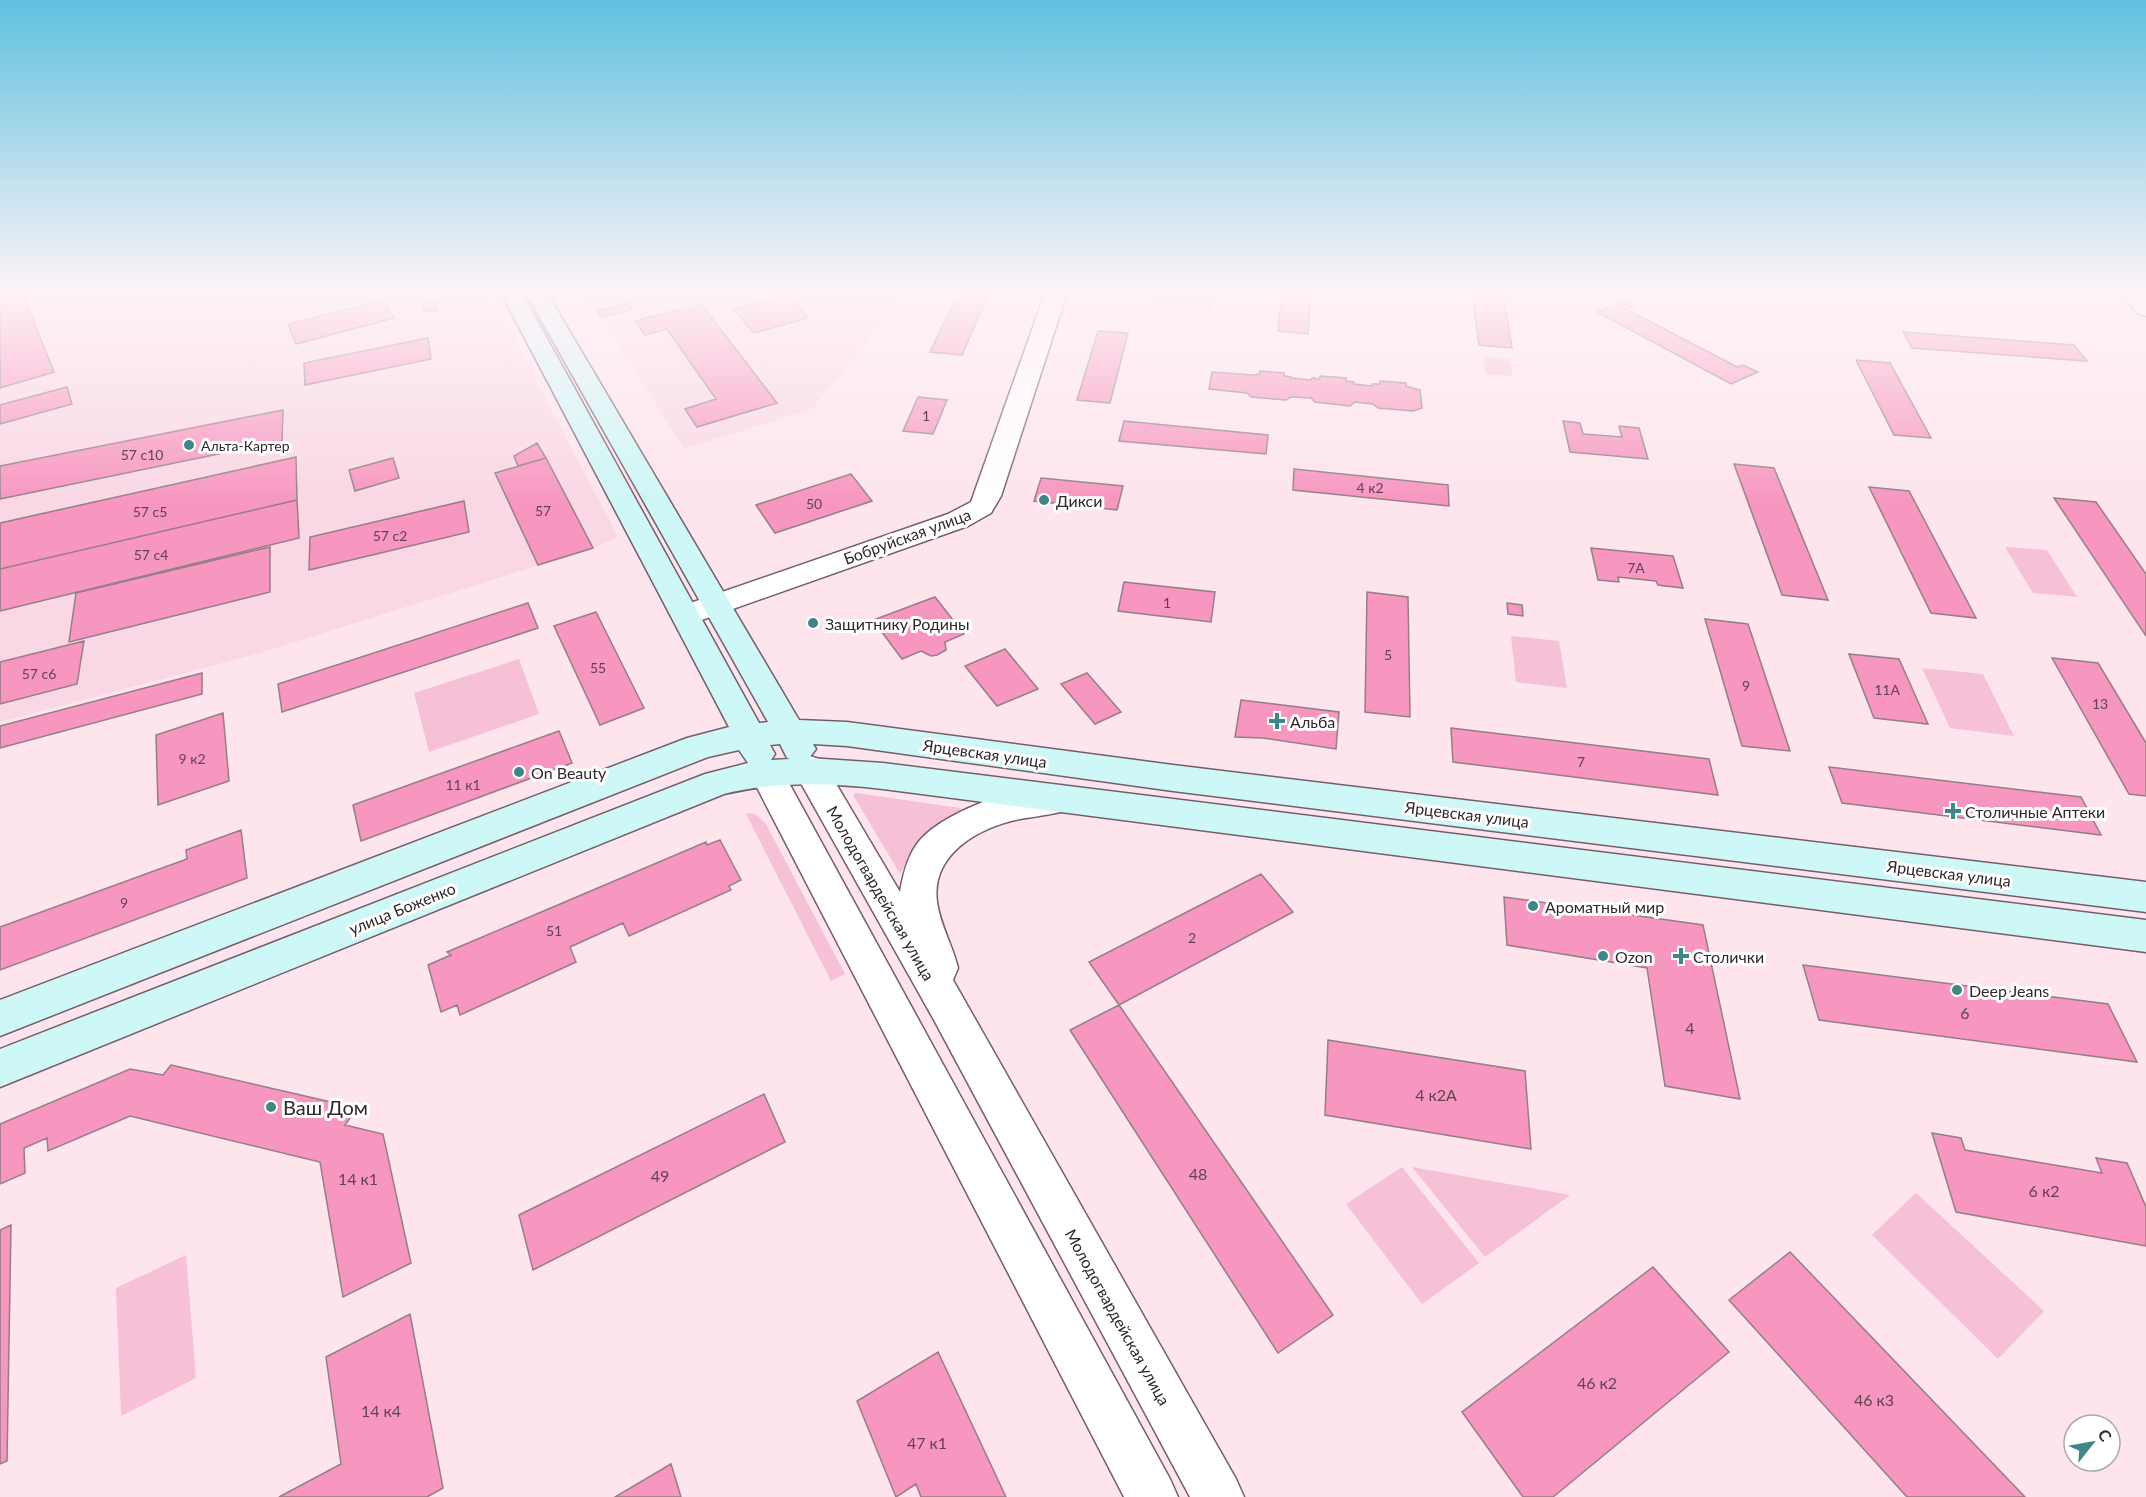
<svg xmlns="http://www.w3.org/2000/svg" width="2146" height="1497" font-family="Lato,sans-serif">
	<style>
		.built { fill: #f9d7e4 }
		.green { fill: #f6c1d6 }
		.building { fill: #f796bf; stroke: #957e86; stroke-width: 1.5 }
		.lines { fill: none; stroke-linecap: round; stroke-linejoin: round }
		.tertiary-casing { stroke: #755f67; stroke-width: 3 }
		.secondary-casing { stroke: #755f67; stroke-width: 3 }
		.tertiary { fill: #fff; fill-rule: evenodd }
		.secondary { fill: #cef7f7; fill-rule: evenodd }
		.poi-dot { fill: #3f8787; stroke: #fff; stroke-width: 2 }
		.labels { text-anchor: middle; dominant-baseline: central; stroke-width: 6; stroke-linejoin: round; paint-order: stroke }
		.number-label { font-size: 14px; fill: #634451 }
		.far-poi-label { font-size: 14px; fill: #32282c; stroke: #fff; text-anchor: start }
		.poi-label { font-size: 16px; fill: #32282c; stroke: #fff; text-anchor: start }
		.street-label { font-size: 16px; fill: #32282c; stroke: #fff }
		.near-number-label { font-size: 16px; fill: #634451 }
		.near-poi-label { font-size: 20px; fill: #32282c; stroke: #fff; text-anchor: start }
	</style>
	<rect width="100%" height="100%" fill="#fde4ed"/>
	<path class="built" d="M0,293H490L618,537L593,548L260,653L0,722Z
		M584,293H908L812,409L684,449L597,311L611,308L605,298L589,301Z"/>
	<path class="green" d="M1158,293H1213L1210,313L1155,309Z
		M1483,357L1510,359L1513,376L1486,374Z
		M2005,547L2047,550L2077,597L2033,593Z
		M1511,636L1559,641L1567,688L1516,682Z
		M519,659L539,714L429,752L414,693Z
		M1922,668L1983,674L2014,736L1950,728Z
		M856,793L960,808L962,810L910,857L900,874L853,795Z
		M749,813L757,815L766,824L845,974L831,981L746,814Z
		M1402,1167L1479,1263L1422,1304L1346,1204Z
		M1412,1167L1570,1195L1485,1257Z
		M1916,1193L2044,1311L1998,1359L1872,1235Z
		M186,1255L196,1378L121,1416L116,1288Z"/>
	<path class="building" d="M0,293H22L54,372L0,388Z
		M594,293H602L605,297L589,301L586,295Z
		M958,293H989L962,355L930,352Z
		M1282,293H1311L1308,334L1278,331Z
		M1472,293H1503L1512,348L1479,345Z
		M788,295L808,318L754,333L734,310Z
		M384,300L394,318L296,344L288,324Z
		M435,301L438,310L425,312L422,304Z
		M1624,302L1634,306L1626,309L1737,367L1743,365L1758,372L1731,384L1597,312Z
		M629,303L633,309L601,317L597,311Z
		M701,304L777,403L697,427L685,409L716,399L667,329L645,335L635,321Z
		M1098,331L1128,333L1110,403L1077,400Z
		M1903,332L2074,345L2087,361L1912,348Z
		M428,338L431,359L305,385L304,363Z
		M1856,360L1890,363L1931,438L1894,435Z
		M1260,371L1284,373V376L1291,377V378L1311,380L1312,378L1320,379V376L1346,378V381L1354,382V384L1372,386V384H1380V381L1406,383V386L1420,390L1422,408L1413,411L1378,408L1373,404L1355,402L1350,406L1315,402L1311,398L1291,397L1286,400L1251,397L1247,393L1209,389L1212,372L1253,375L1260,374Z
		M67,387L72,404L0,424V405Z
		M918,397L947,400L933,434L903,431Z
		M283,410L282,441L0,499V466Z
		M1124,421L1268,435L1266,454L1119,441Z
		M1563,421L1580,423L1583,434L1622,437L1619,426L1639,428L1648,459L1570,452Z
		M537,443L546,458L518,466L514,456Z
		M296,457L297,500L0,569V523Z
		M393,458L399,478L355,491L349,470Z
		M546,458L593,548L538,565L495,473Z
		M1734,464L1774,468L1828,600L1782,595Z
		M1294,469L1448,485L1449,506L1293,490Z
		M851,474L872,501L775,533L756,505Z
		M1041,478L1123,486L1117,510L1034,501Z
		M1869,487L1909,491L1976,618L1931,613Z
		M2054,498L2096,502L2146,574V636Z
		M297,500L299,538L0,611V569Z
		M464,501L469,532L309,570L310,537Z
		M270,547V592L69,642L76,593Z
		M1591,548L1673,556L1683,588L1658,585L1656,581L1618,577L1619,582L1598,580Z
		M1124,582L1215,592L1211,622L1118,611Z
		M1367,592L1408,597L1410,717L1365,712Z
		M935,597L964,634L945,642L946,650L937,655L931,656L921,651L902,659L873,620Z
		M528,603L538,628L282,712L278,684Z
		M1507,603L1522,605L1523,616L1508,614Z
		M596,612L644,708L600,725L554,626Z
		M1705,619L1748,624L1790,751L1742,746Z
		M84,641L77,684L0,704V662Z
		M1005,649L1038,689L997,706L965,666Z
		M1849,654L1899,659L1928,724L1874,718Z
		M2052,658L2098,663L2146,743V796L2129,794Z
		M202,673V694L0,748V726Z
		M1087,673L1121,712L1095,724L1061,684Z
		M1241,700L1339,712L1336,749L1263,738L1235,737Z
		M223,713L229,781L158,805L156,735Z
		M1451,728L1709,759L1718,795L1453,762Z
		M559,731L572,763L361,841L353,805Z
		M1829,767L2081,797L2101,835L1842,803Z
		M241,830L247,878L0,970V927L187,859L186,850Z
		M720,840L741,880L729,886L731,890L629,936L623,923L570,947L576,962L460,1015L457,1005L441,1012L428,965L451,955L447,952L706,842L707,845Z
		M1261,874L1293,912L1119,1005L1089,962Z
		M1504,897L1703,925L1740,1099L1665,1086L1647,968L1507,945Z
		M1803,965L2108,1004L2137,1062L1819,1020Z
		M1119,1005L1333,1315L1278,1353L1070,1030Z
		M1328,1040L1525,1071L1531,1149L1325,1115Z
		M171,1065L357,1108L345,1125L383,1134L411,1263L343,1297L320,1162L130,1116L48,1151L47,1138L24,1148L25,1173L0,1184V1124L130,1069L163,1075Z
		M764,1094L785,1142L533,1270L519,1215Z
		M1932,1133L1961,1138L1965,1150L2102,1173L2096,1158L2127,1163L2146,1207V1246L1956,1212Z
		M11,1225L7,1461L0,1464V1230Z
		M1790,1252L2025,1497H1907L1729,1300Z
		M1653,1267L1729,1352L1553,1497H1523L1462,1412Z
		M410,1314L443,1488L427,1497H279L341,1464L326,1357Z
		M938,1352L1006,1497H921L916,1484L896,1497L857,1401Z
		M671,1464L681,1497H615Z"/>
	<g class="lines">
		<defs>
			<path id="tertiary" d="M1045,293H1067L1001,496L991,513L968,526L696,622L686,625L676,622L671,615L676,608L948,514L971,502Z
				M2122,293H2144L2146,296V316L2138,314Z
				M810,756L822,760L900,892C903,874 908,854 920,840C946,810 1032,778 1070,791L1075,800L1070,809C1051,816 1031,816 1011,821C973,831 931,857 937,902C940,925 953,946 958,968L953,980L1236,1479L1244,1497H1190L934,1020L793,769L798,760Z
				M766,759L778,763L1170,1479L1178,1497H1124L749,772L754,763Z"/>
			<path id="secondary" d="M501,293H522L759,723L768,722L526,293H547L799,720L847,722L1173,765L2146,882V912L1173,791L847,746L813,744L816,749L809,758L883,763L2146,920V952L883,789C829,783 777,781 724,794L0,1087V1049L705,774L748,763L739,750L708,757L0,1036V1000L687,738L729,727ZM780,744L787,758L790,759L771,760L775,754L770,745Z"/>
		</defs>
		<use href="#tertiary" class="tertiary-casing"/>
		<use href="#secondary" class="secondary-casing"/>
		<use href="#tertiary" class="tertiary"/>
		<use href="#secondary" class="secondary"/>
	</g>
	<linearGradient id="sky" x2="0" y2="1"><stop stop-color="#5fc1e0"/><stop offset="0.58" stop-color="#fef3f7"/><stop offset="1" stop-color="#fef3f7" stop-opacity="0"/></linearGradient>
	<rect width="2146" height="503" fill="url(#sky)"/>
	<g class="poi-dot">
		<circle cx="189" cy="445" r="6"/>
		<circle cx="1044" cy="500" r="6"/>
		<circle cx="813" cy="623" r="6"/>
		<path d="M1274 712h6v6h6v6h-6v6h-6v-6h-6v-6h6z"/>
		<circle cx="519" cy="772" r="6"/>
		<path d="M1950 802h6v6h6v6h-6v6h-6v-6h-6v-6h6z"/>
		<circle cx="1533" cy="906" r="6"/>
		<circle cx="1603" cy="956" r="6"/>
		<path d="M1678 947h6v6h6v6h-6v6h-6v-6h-6v-6h6z"/>
		<circle cx="1957" cy="990" r="6"/>
		<circle cx="271" cy="1107" r="6"/>
	</g>
	<g class="labels">
		<g class="number-label">
			<text x="926" y="415">1</text>
			<text x="142" y="454">57 с10</text>
			<text x="1370" y="487">4 к2</text>
			<text x="814" y="503">50</text>
			<text x="543" y="510">57</text>
			<text x="150" y="511">57 с5</text>
			<text x="390" y="535">57 с2</text>
			<text x="151" y="554">57 с4</text>
			<text x="1636" y="567">7А</text>
			<text x="1167" y="602">1</text>
			<text x="1388" y="654">5</text>
			<text x="598" y="667">55</text>
			<text x="39" y="673">57 с6</text>
			<text x="1746" y="685">9</text>
			<text x="1887" y="689">11А</text>
			<text x="2100" y="703">13</text>
			<text x="192" y="758">9 к2</text>
			<text x="1581" y="761">7</text>
			<text x="463" y="784">11 к1</text>
			<text x="124" y="902">9</text>
			<text x="554" y="930">51</text>
			<text x="1192" y="937">2</text>
		</g>
		<g class="far-poi-label">
			<text x="201" y="445">Альта-Картер</text>
		</g>
		<g class="poi-label">
			<text x="1056" y="500">Дикси</text>
			<text x="825" y="623">Защитнику Родины</text>
			<text x="1290" y="721">Альба</text>
			<text x="531" y="772">On Beauty</text>
			<text x="1965" y="811">Столичные Аптеки</text>
			<text x="1545" y="906">Ароматный мир</text>
			<text x="1615" y="956">Ozon</text>
			<text x="1693" y="956">Столички</text>
			<text x="1969" y="990">Deep Jeans</text>
		</g>
		<g class="street-label">
			<text transform="translate(907 536) rotate(-20)">Бобруйская улица</text>
			<text transform="translate(985 753) rotate(8)">Ярцевская улица</text>
			<text transform="translate(1467 814) rotate(7)">Ярцевская улица</text>
			<text transform="translate(1949 873) rotate(7)">Ярцевская улица</text>
			<text transform="translate(881 893) rotate(60)">Молодогвардейская улица</text>
			<text transform="translate(402 908) rotate(-22)">улица Боженко</text>
			<text transform="translate(1118 1317) rotate(61)">Молодогвардейская улица</text>
		</g>
		<g class="near-number-label">
			<text x="1965" y="1012">6</text>
			<text x="1690" y="1027">4</text>
			<text x="1436" y="1094">4 к2А</text>
			<text x="1198" y="1173">48</text>
			<text x="660" y="1175">49</text>
			<text x="358" y="1178">14 к1</text>
			<text x="2044" y="1190">6 к2</text>
			<text x="1597" y="1382">46 к2</text>
			<text x="1874" y="1399">46 к3</text>
			<text x="381" y="1410">14 к4</text>
			<text x="927" y="1442">47 к1</text>
		</g>
		<g class="near-poi-label">
			<text x="283" y="1107">Ваш Дом</text>
		</g>
	</g>
	<g transform="translate(2092 1443) rotate(59)"><circle r="28" fill="#ffffff" stroke="#ada9ab" stroke-width="1.5"/>
	<path d="M0-4.5L10 22L0 15L-10 22Z" fill="#3f8787"/>
	<text y="-9" font-size="16" font-weight="bold" text-anchor="middle" fill="#32282c">С</text>
	</g>
</svg>
